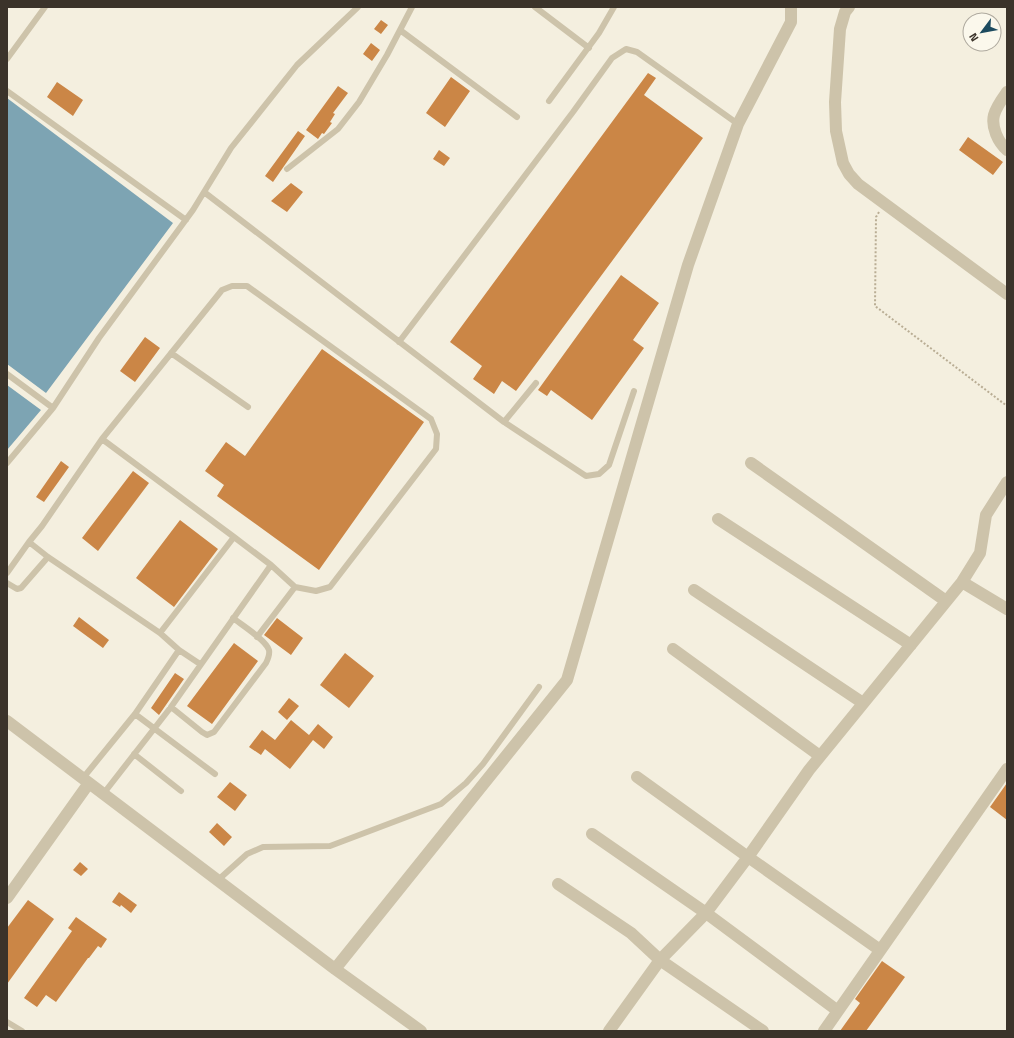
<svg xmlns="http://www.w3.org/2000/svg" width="1014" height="1038" font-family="'Titillium Web',sans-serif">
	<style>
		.water { fill: #7da4b3 }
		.building { fill: #cb8646 }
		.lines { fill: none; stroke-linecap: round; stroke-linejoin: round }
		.path { stroke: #b9ad94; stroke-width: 2; stroke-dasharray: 2 2; stroke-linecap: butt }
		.lane { stroke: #cdc3aa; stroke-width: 6 }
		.street { stroke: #cdc3aa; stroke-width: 12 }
	</style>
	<rect width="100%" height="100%" fill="#f4efdf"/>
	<path class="water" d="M7,98L173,223L46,393L7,364Z
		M7,385L41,410L7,450Z"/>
	<path class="building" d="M381,20L388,25L381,34L374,29Z
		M371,43L380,50L372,61L363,54Z
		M648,73L656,78L644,95L703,138L516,391L502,381L494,394L473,379L482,366L450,342Z
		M451,77L470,91L445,127L426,113Z
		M57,82L83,100L73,116L47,97Z
		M338,86L348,93L333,113L335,114L330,122L332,123L324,134L322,133L318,139L306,130Z
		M298,131L305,136L273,182L265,176Z
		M968,137L1003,162L993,175L959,150Z
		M439,150L450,158L444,166L433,159Z
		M291,183L303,192L287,212L271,201Z
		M621,275L659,303L633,340L644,348L592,420L551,390L547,396L538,390Z
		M145,337L160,348L135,382L120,371Z
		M322,349L424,422L319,570L217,496L224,485L205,471L226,442L245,456Z
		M61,461L69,467L44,502L36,497Z
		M133,471L149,483L98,551L82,538Z
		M180,520L218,549L174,607L136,578Z
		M79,617L109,640L103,648L73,626Z
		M277,618L303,638L291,655L264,635Z
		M234,643L258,661L212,724L187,706Z
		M345,653L374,676L349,708L320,685Z
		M175,673L184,679L159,715L151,708Z
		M289,698L299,706L287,720L278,712Z
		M291,720L309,735L318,724L333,737L324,749L313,740L290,769L265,749L261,755L249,747L262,730L275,740Z
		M230,782L247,795L235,811L217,797Z
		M1007,783V820L990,807Z
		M217,823L232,837L224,846L209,832Z
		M80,862L88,869L81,876L73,870Z
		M119,892L137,905L131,913L121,905L120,907L112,902Z
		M28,900L54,919L7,984V928Z
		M76,917L107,939L101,948L98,946L89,958H88L56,1002L46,995L37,1007L24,998L72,931L68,928Z
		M882,961L905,977L866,1031H840L860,1003L855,999Z"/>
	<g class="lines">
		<path class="path" d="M879,212L876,217L875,306L1007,406"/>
		<path class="lane" d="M535,7L589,48
			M400,30L517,117
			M7,59L45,7
			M7,91L186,220
			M549,101L599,33L614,7
			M287,169L338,129L359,102L387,55L412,7
			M204,192L504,422L586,476L599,474L609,465L634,391
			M399,342L573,112L612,58L626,49L637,52L738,124
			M171,353L248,407
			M7,374L53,408
			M504,422L536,383
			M102,439L234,537L271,565L295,587L316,591L330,587L436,449L437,434L431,419L247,286H232L222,290L102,439L42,526L29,542L48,557L160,633L179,650L200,664
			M7,463L53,408L99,338L193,210L231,148L297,65L358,7
			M7,573L29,542
			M7,583L17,589L21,588L48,557
			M160,633L234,537
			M257,637L295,587
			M171,707L202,732L207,735L214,732L266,663C268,659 270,655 269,650C266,640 242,625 233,618
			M135,714L215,774
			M134,754L181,791
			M83,778L135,714L179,650
			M104,793L171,707L271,565
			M218,880L247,854L263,847L330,846L441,804L466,783L483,764L539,687
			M7,1022L22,1031"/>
		<path class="street" d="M849,7L845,12L840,29L835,102L836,131L843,163L849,174L858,184L1007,294
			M1007,92C1002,99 996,107 994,115C991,127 998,142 1007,150
			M751,463L946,601
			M718,519L911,645
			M962,582L1007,609
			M694,590L863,703
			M673,649L820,756
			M7,721L335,969L421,1031
			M637,777L748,857L880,950
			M592,834L706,913L838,1011
			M558,884L631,933L660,960L763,1031
			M7,898L89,783
			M335,969L567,680L688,265L738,124L791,22V7
			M609,1031L660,960L706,913L748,857L809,770L962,582L980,553L986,515L1007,482
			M824,1031L1007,769"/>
	</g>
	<rect width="1014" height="1038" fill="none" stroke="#3b332a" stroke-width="16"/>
	<g transform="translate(982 32) rotate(238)"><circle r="19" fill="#fbf8ec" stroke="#aea99e"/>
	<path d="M0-3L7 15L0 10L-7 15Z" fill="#1d4b5f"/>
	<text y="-6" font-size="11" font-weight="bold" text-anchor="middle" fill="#3b332a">N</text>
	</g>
</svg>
